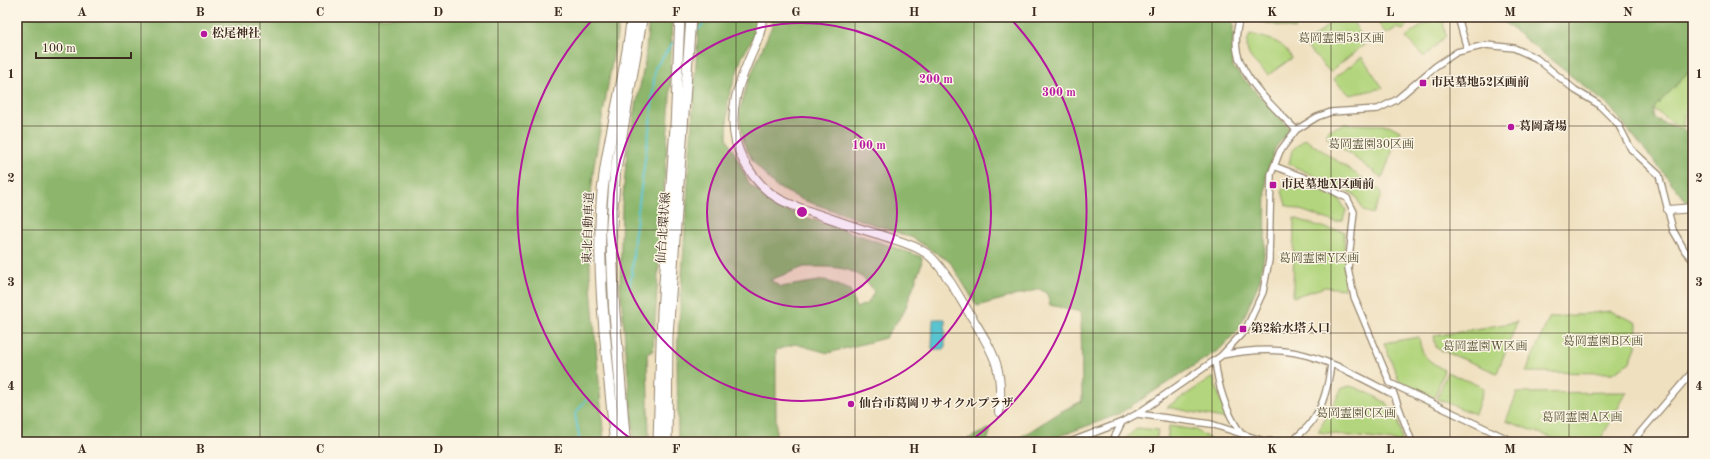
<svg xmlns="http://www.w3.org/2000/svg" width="1710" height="459" font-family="'Old Standard TT','Noto Serif JP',serif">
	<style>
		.green { fill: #b2d57d; stroke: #76804e }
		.forest { fill: #8db66c; stroke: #647045; fill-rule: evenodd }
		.water { fill: #59c5d1; stroke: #4a7878 }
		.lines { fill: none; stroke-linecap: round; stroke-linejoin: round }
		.stream { stroke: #59c5d1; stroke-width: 2 }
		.street-casing { stroke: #95856e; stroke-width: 8 }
		.secondary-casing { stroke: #95856e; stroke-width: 10 }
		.primary-casing { stroke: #95856e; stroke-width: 11 }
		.highway-casing { stroke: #95856e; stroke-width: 12 }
		.street { stroke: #fff; stroke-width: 5.5 }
		.secondary { stroke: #fff; stroke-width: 8 }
		.primary { stroke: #fff; stroke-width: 9 }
		.highway { stroke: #fff; stroke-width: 10 }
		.grid { fill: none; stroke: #3b2a1e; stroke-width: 1; stroke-opacity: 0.55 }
		.ring { fill: none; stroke: #b5179e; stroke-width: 2 }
		.poi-dot { fill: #b5179e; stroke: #fcf5e5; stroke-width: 1.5 }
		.labels { text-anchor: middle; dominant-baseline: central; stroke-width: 3; stroke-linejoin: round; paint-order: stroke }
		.poi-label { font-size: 12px; font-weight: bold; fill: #3b2a1e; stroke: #fcf5e5; text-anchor: start }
		.park-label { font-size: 12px; fill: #595536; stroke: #fcf5e5 }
		.street-label { font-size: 12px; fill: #3b2a1e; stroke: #fcf5e5 }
		.centre { fill: #b5179e; stroke: #fcf5e5; stroke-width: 2 }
		.ring-label { font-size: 12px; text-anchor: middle; font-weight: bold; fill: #b5179e; stroke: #fcf5e5; stroke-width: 3; stroke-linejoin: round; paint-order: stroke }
		.neatline { fill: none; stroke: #3b2a1e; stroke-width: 1.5 }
		.grid-label { font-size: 13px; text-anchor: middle; font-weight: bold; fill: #3b2a1e }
	</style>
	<rect width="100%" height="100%" fill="#fcf5e5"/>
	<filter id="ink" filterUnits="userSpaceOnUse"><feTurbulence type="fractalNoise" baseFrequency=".025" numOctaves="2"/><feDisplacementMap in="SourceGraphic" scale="8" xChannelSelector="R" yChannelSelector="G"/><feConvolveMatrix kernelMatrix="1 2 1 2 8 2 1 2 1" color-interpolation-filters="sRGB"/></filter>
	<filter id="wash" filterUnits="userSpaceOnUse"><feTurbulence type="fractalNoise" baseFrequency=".012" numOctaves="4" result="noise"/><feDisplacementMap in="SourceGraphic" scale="16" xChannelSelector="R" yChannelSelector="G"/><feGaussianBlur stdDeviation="0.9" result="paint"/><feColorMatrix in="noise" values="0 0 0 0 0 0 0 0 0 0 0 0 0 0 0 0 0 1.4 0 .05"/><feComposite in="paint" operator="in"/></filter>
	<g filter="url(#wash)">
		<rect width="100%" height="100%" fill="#efe0bf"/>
		<path class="green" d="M1254,17H1310L1294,29L1253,20Z
			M1337,17H1350L1366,43L1330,72L1305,45Z
			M1374,17H1414L1403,30L1397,28L1386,34Z
			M1436,17H1442L1446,36L1424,57L1406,38L1412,32Z
			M1250,34C1269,39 1282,40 1292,58L1268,75C1254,61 1241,55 1250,34Z
			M1362,57L1383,88L1350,95L1333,79Z
			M1693,68V101C1684,110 1683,117 1683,130L1653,109Z
			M1344,124L1389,125L1400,131L1382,178L1327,137L1328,130Z
			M1305,139L1380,190L1381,195L1373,214L1364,211L1355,195L1289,164L1292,150Z
			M1290,178L1339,199L1346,210L1343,220L1335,222L1286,205L1282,191Z
			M1294,218L1328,229L1344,231L1345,289L1325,287L1293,297Z
			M1610,311L1637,323L1636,347L1630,362L1613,373L1526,372L1549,318Z
			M1517,322L1497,373L1436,348L1434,336Z
			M1419,337C1421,357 1429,361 1444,370L1435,398L1399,381L1384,343Z
			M1447,372L1484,388L1475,414L1437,399Z
			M1213,377L1227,419L1167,407Z
			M1350,386C1364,391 1392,401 1397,417C1400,425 1401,434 1402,442L1318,432L1342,388Z
			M1627,392L1599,442H1564L1506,421L1517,393Z
			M1169,426L1196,430L1210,439L1209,442H1167Z
			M1137,428L1158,430L1156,442H1124L1126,438Z"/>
		<path class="forest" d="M17,17H620L594,165L590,204V274L604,442H17Z
			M649,17H672L670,97L653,351L647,354L649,442H634L620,284L622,206L627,153L645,61Z
			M699,17H756V28L752,40L742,57L728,99L727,138L750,185L785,210L922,257L921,266L904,312L885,338L828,353L795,344L776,350V442H678L677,353ZM804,267C832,267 859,264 874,292L868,303L856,308L850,290L825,280L781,287L770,280Z
			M770,17H1235L1233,22V67L1290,129L1275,148L1266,177L1265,248L1260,280L1239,329L1220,349L1117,415L1043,442H1013L1062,411L1082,401L1081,312L1050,305L1047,294L1040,289L977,306L950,262L913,238L803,200L775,186L753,161L744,144L739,112L748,82L772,26Z
			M1500,17H1693V68L1653,109L1655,119L1683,130L1693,138V202L1688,203L1609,106L1505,23Z
			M991,428L987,442H961Z"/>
		<path class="water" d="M933,319H945V349H932Z"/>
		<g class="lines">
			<path class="stream" d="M692,33L700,28L708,17
				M629,287L632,274L634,239L651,116L655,68L672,44L676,41
				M580,442L575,414L586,400"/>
		</g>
	</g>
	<g filter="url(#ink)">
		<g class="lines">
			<defs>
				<path id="street" d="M1240,17C1236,31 1234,49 1241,63C1252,89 1277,110 1296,130
					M1458,17L1467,49
					M1274,166L1316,182L1347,198L1354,212L1348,268L1354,297L1390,383L1514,442
					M1222,355C1242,351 1263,349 1283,351C1321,354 1361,378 1394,395
					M1215,360C1218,386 1225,410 1240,432
					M1393,392L1412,442
					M1137,414L1211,424L1264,441L1330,442
					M1293,441C1299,434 1307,429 1312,421C1324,405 1328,385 1331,365
					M1070,442L1122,422L1137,414L1221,356L1246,329L1263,292L1269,260L1271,174L1280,151L1296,130L1317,117L1331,112L1378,109L1396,100L1436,66L1457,52L1486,45L1514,48L1536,58L1575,90L1598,104L1618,124L1631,149L1659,175L1673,230L1685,251L1693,260
					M1112,442L1122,422
					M1632,442L1693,371"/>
				<path id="secondary" d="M762,17C762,31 757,42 751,55C739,83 728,110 736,142C742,164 760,189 781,200C795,207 811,212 826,217C844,223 862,230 881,235C895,240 913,244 926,253C944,266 960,300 973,319C994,354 1004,369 999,412
					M1668,210L1693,208"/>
				<path id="primary" d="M658,442L662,311L675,127L680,17
					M667,442L668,336L691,17"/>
				<path id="highway" d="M615,442C609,366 597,289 601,212C604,146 626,82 632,17
					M625,442L614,307L611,231L615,173L642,17"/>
			</defs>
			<use href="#street" class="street-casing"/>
			<use href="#secondary" class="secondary-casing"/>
			<use href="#primary" class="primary-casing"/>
			<use href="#highway" class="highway-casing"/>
			<use href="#street" class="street"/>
			<use href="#secondary" class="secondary"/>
			<use href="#primary" class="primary"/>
			<use href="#highway" class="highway"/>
		</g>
	</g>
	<path class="grid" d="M141,17V442M260,17V442M379,17V442M498,17V442M617,17V442M736,17V442M855,17V442M974,17V442M1093,17V442M1212,17V442M1331,17V442M1450,17V442M1569,17V442M17,126H1693M17,230H1693M17,333H1693"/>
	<circle cx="802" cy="212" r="95" fill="#b5179e" fill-opacity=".12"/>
	<g class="ring">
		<circle cx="802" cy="212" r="95"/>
		<circle cx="802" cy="212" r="189"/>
		<path d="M635 442A284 284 0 0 1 594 18M1010 18A284 284 0 0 1 969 442"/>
	</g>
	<g class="poi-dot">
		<circle cx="204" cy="34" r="4"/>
		<rect x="1419" y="79" width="8" height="8" rx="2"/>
		<circle cx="1511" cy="127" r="4"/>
		<rect x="1269" y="181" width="8" height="8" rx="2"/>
		<rect x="1239" y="325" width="8" height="8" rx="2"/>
		<circle cx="851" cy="404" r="4"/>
	</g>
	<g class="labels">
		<g class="poi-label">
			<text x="212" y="34">松尾神社</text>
			<text x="1431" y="83">市民墓地52区画前</text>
			<text x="1519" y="127">葛岡斎場</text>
			<text x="1281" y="185">市民墓地X区画前</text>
			<text x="1251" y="329">第2給水塔入口</text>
			<text x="859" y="404">仙台市葛岡リサイクルプラザ</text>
		</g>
		<g class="park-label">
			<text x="1341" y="39">葛岡霊園53区画</text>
			<text x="1371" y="145">葛岡霊園30区画</text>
			<text x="1319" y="259">葛岡霊園Y区画</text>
			<text x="1603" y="342">葛岡霊園B区画</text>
			<text x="1485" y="347">葛岡霊園W区画</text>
			<text x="1356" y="414">葛岡霊園C区画</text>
			<text x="1582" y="418">葛岡霊園A区画</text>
		</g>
		<g class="street-label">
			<text transform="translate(589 228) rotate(-88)">東北自動車道</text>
			<text transform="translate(664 228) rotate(-86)">仙台北環状線</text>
		</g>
	</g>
	<circle cx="802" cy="212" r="6" class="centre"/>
	<g class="ring-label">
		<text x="936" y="83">200 m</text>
		<text x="1059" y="96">300 m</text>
		<text x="869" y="149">100 m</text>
	</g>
	<rect width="1710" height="459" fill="none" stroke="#fcf5e5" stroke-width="44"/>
	<path d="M36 52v6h95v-6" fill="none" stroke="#3b2a1e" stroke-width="2"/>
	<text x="42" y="52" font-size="12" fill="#3b2a1e" stroke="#fcf5e5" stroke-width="3" paint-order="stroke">100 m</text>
	<rect x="22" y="22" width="1666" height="415" class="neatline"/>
	<g class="grid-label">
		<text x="82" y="16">A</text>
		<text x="200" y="16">B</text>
		<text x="320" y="16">C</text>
		<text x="438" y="16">D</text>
		<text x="558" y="16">E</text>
		<text x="676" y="16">F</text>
		<text x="796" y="16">G</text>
		<text x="914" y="16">H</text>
		<text x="1034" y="16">I</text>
		<text x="1152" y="16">J</text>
		<text x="1272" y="16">K</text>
		<text x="1390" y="16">L</text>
		<text x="1510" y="16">M</text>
		<text x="1628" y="16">N</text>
		<text x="11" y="78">1</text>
		<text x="1699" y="78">1</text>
		<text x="11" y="182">2</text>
		<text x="1699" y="182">2</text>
		<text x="11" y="286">3</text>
		<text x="1699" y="286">3</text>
		<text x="11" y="390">4</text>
		<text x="1699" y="390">4</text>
		<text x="82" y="453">A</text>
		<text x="200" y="453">B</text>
		<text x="320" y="453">C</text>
		<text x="438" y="453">D</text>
		<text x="558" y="453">E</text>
		<text x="676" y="453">F</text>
		<text x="796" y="453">G</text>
		<text x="914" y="453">H</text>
		<text x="1034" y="453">I</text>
		<text x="1152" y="453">J</text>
		<text x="1272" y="453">K</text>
		<text x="1390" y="453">L</text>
		<text x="1510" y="453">M</text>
		<text x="1628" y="453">N</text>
	</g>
</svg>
